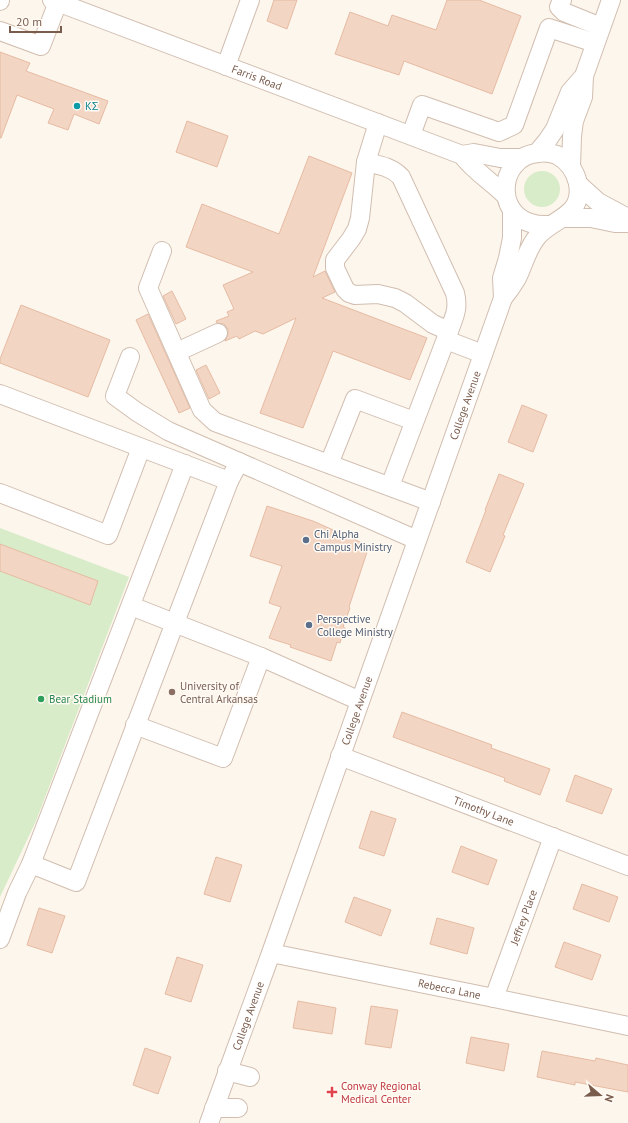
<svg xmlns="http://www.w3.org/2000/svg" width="628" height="1123" font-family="'PT Sans',sans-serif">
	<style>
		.green { fill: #d8ecc9 }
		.building { fill: #f3d5c3; stroke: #e6bba3 }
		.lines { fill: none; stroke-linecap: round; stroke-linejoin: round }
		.minor-casing { stroke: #d1beb0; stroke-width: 20 }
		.minor { stroke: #fff; stroke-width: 18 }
		.culture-dot { fill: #0f9aa8; stroke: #fffaf3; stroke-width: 1.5 }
		.service-dot { fill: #5c6f8a; stroke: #fffaf3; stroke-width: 1.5 }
		.education-dot { fill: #8d6e63; stroke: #fffaf3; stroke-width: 1.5 }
		.leisure-dot { fill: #2e9e5b; stroke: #fffaf3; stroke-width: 1.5 }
		.health-dot { fill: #e0444e; stroke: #fffaf3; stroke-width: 1.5 }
		.labels { text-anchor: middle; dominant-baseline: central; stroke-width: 3; stroke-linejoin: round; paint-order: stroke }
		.street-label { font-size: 11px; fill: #7a5c4d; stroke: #fffaf3 }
		.culture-label { font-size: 11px; fill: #0d838f; stroke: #fffaf3; text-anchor: start }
		.service-label { font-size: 11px; fill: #4e5e75; stroke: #fffaf3; text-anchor: start }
		.education-label { font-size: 11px; fill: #785e54; stroke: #fffaf3; text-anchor: start }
		.leisure-label { font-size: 11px; fill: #27864d; stroke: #fffaf3; text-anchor: start }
		.health-label { font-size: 11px; fill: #be3a42; stroke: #fffaf3; text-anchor: start }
	</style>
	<rect width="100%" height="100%" fill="#fdf6ec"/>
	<path class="green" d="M524 189a18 18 0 1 1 36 0a18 18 0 1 1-36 0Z
		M0,528L129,577L36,821L0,897Z"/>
	<path class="building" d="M274,0H297L287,29L267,21Z
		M447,0H479L521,16L492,94L404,61L399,75L335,54L350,12L388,26L392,15L436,30Z
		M0,52L30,63L26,71L108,101L99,124L74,114L68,130L48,123L54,109L17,95L1,138H0Z
		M187,121L228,136L217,167L176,152Z
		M309,156L352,173L313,277L325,271L335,292L322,298L427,338L410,380L333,351L303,428L260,413L296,318L263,334L255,331L239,339L237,336L225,341L228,334V329L224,324L217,323L216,321L229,316L227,312L234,309L223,285L253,272L186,247L202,204L279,234Z
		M172,291L186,319L176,324L163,296Z
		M21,305L110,340L88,397L0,363V359Z
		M148,314L190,408L179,413L136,320Z
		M206,365L220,393L209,399L196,370Z
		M522,405L547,415L533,452L508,442Z
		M499,474L524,484L503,535L505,536L490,572L466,562L486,510H485Z
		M267,506L313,521L369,546L349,607L350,608L343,627L345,628L340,643L337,642L331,661L290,647L291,645L269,638L281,607L269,603L282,566L250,556Z
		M0,544L98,581L90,605L0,571Z
		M402,712L492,745L491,748L550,769L540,795L504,781L505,778L393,737Z
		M575,775L612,789L602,814L566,801Z
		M371,811L396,819L384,856L359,848Z
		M461,846L497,860L488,885L452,872Z
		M216,857L242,865L230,902L204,894Z
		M582,884L618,897L609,922L573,909Z
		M354,897L391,910L381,936L345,922Z
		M39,908L65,916L52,953L27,945Z
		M437,918L474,928L467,954L430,944Z
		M564,942L601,955L592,980L555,967Z
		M177,957L203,965L191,1002L165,994Z
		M298,1001L336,1008L332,1034L293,1028Z
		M371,1006L398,1010L391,1048L365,1044Z
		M471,1037L509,1044L504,1071L466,1063Z
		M145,1048L171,1057L158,1094L133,1085Z
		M542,1051L595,1061L596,1058L628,1065V1092L575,1082V1085L537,1077Z"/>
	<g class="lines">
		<defs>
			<g id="minor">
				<path id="s1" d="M52,0L462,155C474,171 492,182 506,196"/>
				<path d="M562,0L559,7L564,12L601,27"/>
				<path d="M0,1V0"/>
				<path d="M0,31L41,46L58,2"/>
				<path d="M226,66L250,0"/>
				<path d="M378,123L366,162L360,218L357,229L351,239L335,260V268L345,289L349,293L355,295L378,294L395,298L405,303L433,324L449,331"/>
				<path d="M411,135L422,105L499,132L514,125L549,28L595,43"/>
				<path d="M537,153L547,141L555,129L570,92L584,76"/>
				<path d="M462,155L474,153L500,158H522"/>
				<path d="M366,162C379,165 392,167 401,177L455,293C459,309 454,317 449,331L390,486"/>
				<path d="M571,167L572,136L574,121L583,97L584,76L611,0"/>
				<path d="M578,184L598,202L628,218"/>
				<path d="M563,218H591L615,223H628"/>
				<path d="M162,251L148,288L202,410L215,422L431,502"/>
				<path d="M503,298L502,278L508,258L512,238V210"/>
				<path d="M446,340L483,354"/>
				<path d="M177,352L218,333"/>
				<path d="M130,357L115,396L137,412L168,431L417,540"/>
				<path d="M0,394L229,481"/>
				<path d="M329,464L355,399L414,421"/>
				<path d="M0,493L108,535L141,448"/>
				<path d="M131,606L261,657L360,701"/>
				<path d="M135,725L223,758L261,657"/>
				<path id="s2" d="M340,756L628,866"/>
				<path d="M31,864L76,882L229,481L239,462"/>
				<path d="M0,939L17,893L31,864L185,464"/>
				<path id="s3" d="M271,953L494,998L628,1026"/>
				<path id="s4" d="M494,998L553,837"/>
				<path d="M227,1071L250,1077"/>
				<path d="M214,1108H238"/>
				<path id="s5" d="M209,1123L271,953L503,298C508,292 513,285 517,278C524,264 527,249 537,237C552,218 584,217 578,183C575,171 568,161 557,155C551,153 545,152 539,153C495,155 491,228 549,225"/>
			</g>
		</defs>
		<use href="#minor" class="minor-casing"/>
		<use href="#minor" class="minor"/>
	</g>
	<circle class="culture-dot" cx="77" cy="106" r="4"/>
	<g class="service-dot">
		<circle cx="306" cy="540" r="4"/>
		<circle cx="309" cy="625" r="4"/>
	</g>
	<circle class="education-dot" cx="172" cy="692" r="4"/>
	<circle class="leisure-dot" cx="41" cy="699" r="4"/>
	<path class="health-dot" d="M330 1086h4v4h4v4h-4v4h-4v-4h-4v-4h4z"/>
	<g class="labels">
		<g class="street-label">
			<text stroke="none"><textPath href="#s1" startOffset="219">Farris Road</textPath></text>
			<text stroke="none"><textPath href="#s5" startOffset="762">College Avenue</textPath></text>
			<text stroke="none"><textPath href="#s5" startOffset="438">College Avenue</textPath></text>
			<text stroke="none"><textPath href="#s2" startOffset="154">Timothy Lane</textPath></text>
			<text stroke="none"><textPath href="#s4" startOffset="86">Jeffrey Place</textPath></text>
			<text stroke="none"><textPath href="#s3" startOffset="182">Rebecca Lane</textPath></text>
			<text stroke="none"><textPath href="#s5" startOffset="114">College Avenue</textPath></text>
		</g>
		<g class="culture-label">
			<text x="85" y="106">KΣ</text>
		</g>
		<g class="service-label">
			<text x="314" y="534">Chi Alpha<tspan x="314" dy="13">Campus Ministry</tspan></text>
			<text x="317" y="619">Perspective<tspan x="317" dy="13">College Ministry</tspan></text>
		</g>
		<g class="education-label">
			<text x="180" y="686">University of<tspan x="180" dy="13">Central Arkansas</tspan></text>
		</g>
		<g class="leisure-label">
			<text x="49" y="699">Bear Stadium</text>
		</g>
		<g class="health-label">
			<text x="341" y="1086">Conway Regional<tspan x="341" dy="13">Medical Center</tspan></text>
		</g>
	</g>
	<g transform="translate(600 1095) rotate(109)" stroke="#fffaf3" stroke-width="3" paint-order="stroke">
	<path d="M0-3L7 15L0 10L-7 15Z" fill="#7a5c4d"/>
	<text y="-6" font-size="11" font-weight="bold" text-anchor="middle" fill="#7a5c4d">N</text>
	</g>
	<path d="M10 26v6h51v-6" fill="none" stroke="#7a5c4d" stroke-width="2"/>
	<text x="16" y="26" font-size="12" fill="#7a5c4d" stroke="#fffaf3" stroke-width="3" paint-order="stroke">20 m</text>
</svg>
